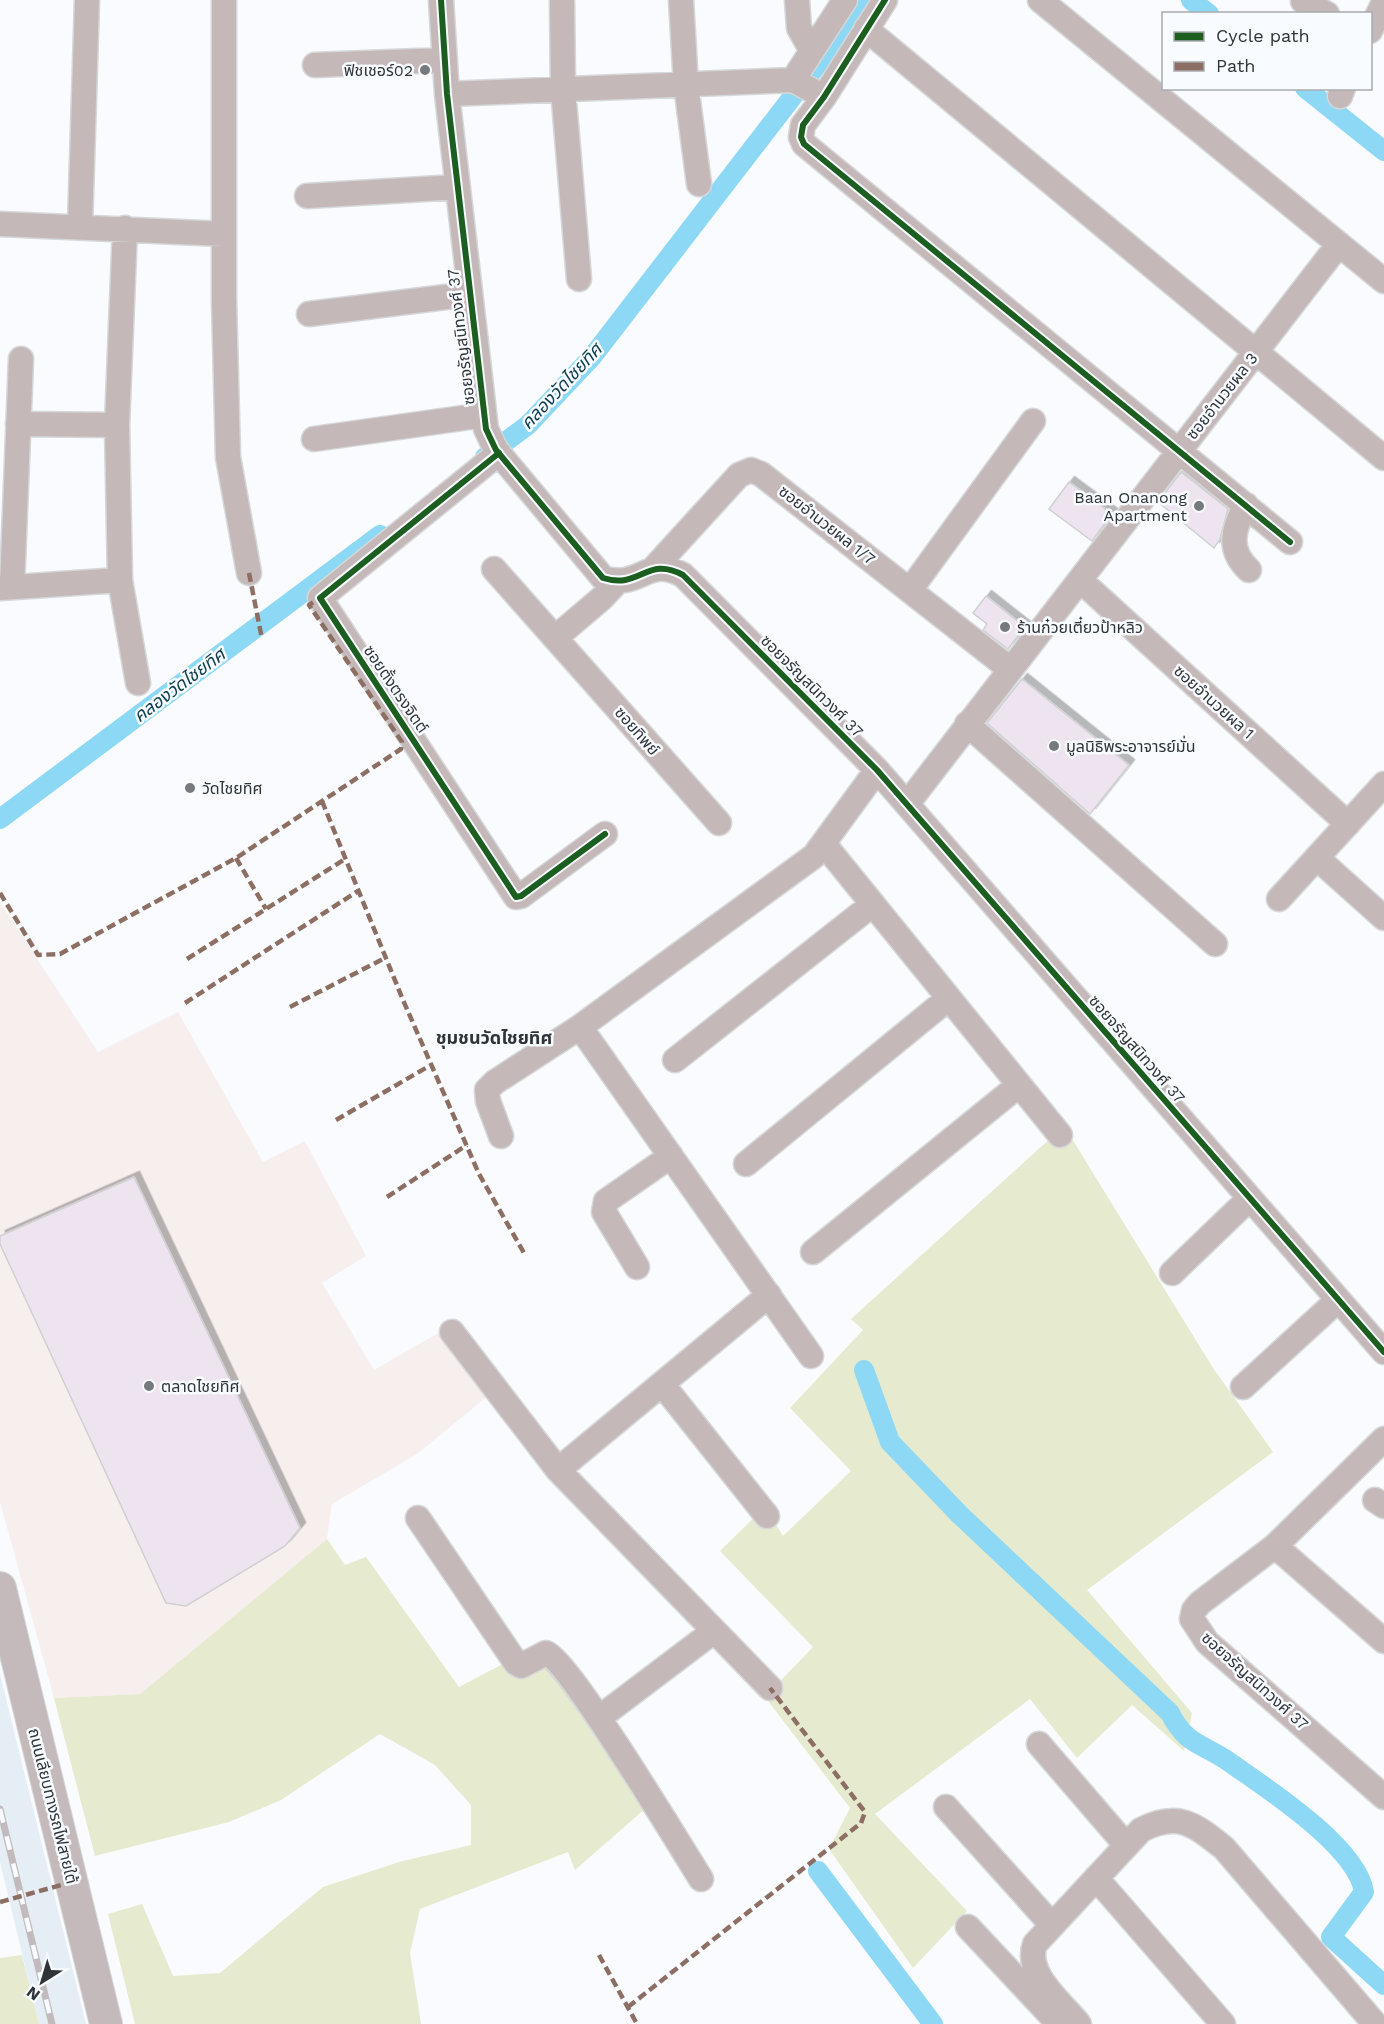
<svg xmlns="http://www.w3.org/2000/svg" width="1384" height="2024" font-family="'Work Sans','Noto Sans Thai',sans-serif">
	<style>
		.commercial { fill: #f7efee }
		.built { fill: #e6eef5 }
		.green { fill: #e6eace }
		.lines { fill: none; stroke-linecap: round; stroke-linejoin: round }
		.canal { stroke: #8dd9f5; stroke-width: 20 }
		.building { fill: #ede4ef; stroke: #d0d0d3; stroke-width: 1.5; filter: url(#shadow) }
		.minor-casing { stroke: #d6d7d9; stroke-width: 27 }
		.major-casing { stroke: #d6d7d9; stroke-width: 34 }
		.minor { stroke: #c4b8b8; stroke-width: 24 }
		.major { stroke: #c4babb; stroke-width: 32 }
		.rail-casing { stroke: #c1bbbd; stroke-width: 7 }
		.rail { stroke: #f8fbff; stroke-width: 4.5; stroke-dasharray: 14; stroke-linecap: butt }
		.quiet { stroke: #8d6e63; stroke-width: 4.5; stroke-dasharray: 9 4.5; stroke-linecap: butt }
		.cycleway-casing { stroke: #f8fbff; stroke-width: 10 }
		.cycleway { stroke: #1b5e20; stroke-width: 6 }
		.poi-dot { fill: #76797d; stroke: #f8fbff; stroke-width: 2 }
		.labels { text-anchor: middle; dominant-baseline: central; stroke-width: 5; stroke-linejoin: round; paint-order: stroke }
		.poi-label { font-size: 16px; fill: #303337; stroke: #f8fbff; text-anchor: start }
		.street-label { font-size: 16px; fill: #303337; stroke: #f8fbff }
		.water-label { font-size: 18px; font-style: italic; fill: #0b3d4d; stroke: #f8fbff }
		.neighbourhood-label { font-size: 18px; font-weight: bold; fill: #303337; stroke: #f8fbff }
	</style>
	<defs>
		<filter id="shadow"><feDropShadow dx="5.5" dy="-5.5" stdDeviation="0" flood-color="#0004"/></filter>
	</defs>
	<rect width="100%" height="100%" fill="#f9fbfe"/>
	<path class="commercial" d="M0,902L98,1052L178,1012L263,1162L305,1141L366,1256L322,1283L374,1370L440,1332L488,1396L417,1454L332,1504L327,1539L140,1694L54,1698L0,1502Z"/>
	<path class="built" d="M0,1674L86,2024H39L0,1862Z"/>
	<path class="green" d="M1064,1126L1213,1368L1273,1452L1087,1590L1192,1713L1184,1751L1132,1705L1077,1758L1030,1699L875,1814L967,1911L913,1968L829,1849L850,1808L765,1697L813,1647L720,1551L765,1507L783,1536L851,1471L790,1408L863,1330L851,1319Z
		M327,1539L345,1565L366,1557L459,1687L541,1644L646,1808L575,1870L568,1852L420,1909L410,1953L421,2024H135L108,1914L142,1904L173,1976L220,1973L323,1887L399,1862L471,1845V1805L435,1765L380,1734L281,1800L229,1822L95,1856L54,1698L140,1694Z
		M22,1955L39,2024H0V1958Z"/>
	<g class="lines">
		<path class="canal" d="M1191,0L1209,14
			M1305,88L1384,151
			M485,457L528,425L592,357L867,0
			M0,819L380,535
			M864,1370L890,1442L959,1514L1170,1713C1186,1746 1205,1744 1232,1764C1269,1790 1357,1847 1364,1892L1331,1937L1384,1985
			M818,1871L933,2024"/>
	</g>
	<path class="building" d="M1181,472L1228,509L1220,539L1214,548L1158,502Z
		M1069,482L1112,514L1092,541L1049,509Z
		M986,596L1025,627L1008,649L983,630L987,624L973,613Z
		M1022,679L1129,765L1090,814L987,723Z
		M134,1177L300,1528L285,1546L186,1606L166,1603L0,1244V1236Z"/>
	<g class="lines">
		<defs>
			<path id="minor" d="M224,0V300L228,457L249,573
				M441,0L447,94L486,429L496,450L603,578C641,590 646,555 683,575L877,770L1384,1352
				M562,0L563,89L579,279
				M681,0L686,85L699,184
				M797,0L799,28L812,51
				M885,0L824,97L803,125L801,137L804,144L1290,542
				M1040,0L1384,281
				M1303,1L1327,14
				M866,29L1384,458
				M1370,31L1384,2
				M315,65L444,60
				M793,80L845,0
				M447,94L793,80L824,97
				M1340,96L1343,88
				M307,196L457,187
				M0,224L224,234
				M80,226L87,0
				M125,228L117,425L120,580L138,683
				M309,314L470,294
				M18,424L117,425
				M314,439L484,415
				M499,453L320,598L516,897L521,896L605,834
				M1246,505C1233,528 1227,550 1249,570
				M654,568L739,475L751,470L761,474L1010,669
				M494,569L719,823
				M1080,580L1348,824
				M12,587L21,359
				M0,588L120,580
				M910,590L1033,421
				M555,638L602,598L617,582
				M967,724L1215,944
				M907,804L1339,244
				M824,844L1060,1135
				M1317,858L1384,918
				M1279,899L1384,784
				M580,1027L811,1356
				M675,1060L873,904
				M501,1136L488,1101L487,1090L495,1082L580,1027L814,856L877,770
				M746,1164L949,998
				M813,1252L1019,1085
				M637,1267L604,1212L606,1201L671,1156
				M1172,1273L1249,1199
				M452,1332L558,1470L770,1688
				M662,1384L767,1516
				M1243,1387L1338,1300
				M1384,1439L1275,1546L1200,1603L1194,1610L1192,1619L1207,1642L1384,1797
				M558,1470L769,1295
				M1375,1500L1384,1506
				M418,1518L516,1663L521,1666L546,1653C568,1660 681,1847 701,1879
				M1275,1546L1384,1641
				M599,1718L714,1631
				M1039,1744L1126,1845
				M946,1807L1052,1925
				M1096,1878L1223,2024
				M968,1927L1059,2024
				M1079,2024C1061,2002 1024,1973 1035,1944L1141,1830C1178,1811 1194,1824 1224,1848L1375,2024"/>
			<path id="major" d="M0,1588L106,2024"/>
		</defs>
		<use href="#minor" class="minor-casing"/>
		<use href="#major" class="major-casing"/>
		<use href="#minor" class="minor"/>
		<use href="#major" class="major"/>
		<defs>
			<path id="rail" d="M0,1809L52,2024"/>
		</defs>
		<use href="#rail" class="rail-casing"/>
		<use href="#rail" class="rail"/>
		<path class="quiet" d="M249,573L262,639
			M322,801L403,1000L479,1174L524,1253
			M236,858L266,909
			M0,893L38,955L60,954L236,858L401,749L402,742L309,605L320,598
			M187,959L345,859
			M185,1003L358,891
			M290,1007L385,958
			M336,1120L431,1065
			M387,1197L467,1145
			M0,1902L72,1882
			M599,1955L637,2024
			M628,2007L861,1823L865,1812L770,1688"/>
		<defs>
			<path id="cycleway" d="M441,0L447,94L486,429L496,450L603,578C641,590 646,555 683,575L877,770L1384,1352
				M885,0L824,97L803,125L801,137L804,144L1290,542
				M499,453L320,598L516,897L521,896L605,834"/>
		</defs>
		<use href="#cycleway" class="cycleway-casing"/>
		<use href="#cycleway" class="cycleway"/>
	</g>
	<g class="poi-dot">
		<circle cx="425" cy="70" r="6"/>
		<circle cx="1199" cy="506" r="6"/>
		<circle cx="1005" cy="627" r="6"/>
		<circle cx="1054" cy="746" r="6"/>
		<circle cx="190" cy="788" r="6"/>
		<circle cx="149" cy="1386" r="6"/>
	</g>
	<g class="labels">
		<g class="poi-label">
			<text x="413" y="70" text-anchor="end">ฟิชเชอร์02</text>
			<text x="1187" y="497" text-anchor="end">Baan Onanong<tspan x="1187" dy="18">Apartment</tspan></text>
			<text x="1017" y="627">ร้านก๋วยเตี๋ยวป้าหลิว</text>
			<text x="1066" y="746">มูลนิธิพระอาจารย์มั่น</text>
			<text x="202" y="788">วัดไชยทิศ</text>
			<text x="161" y="1386">ตลาดไชยทิศ</text>
		</g>
		<g class="street-label">
			<text transform="translate(461 337) rotate(-97)">ซอยจรัญสนิทวงศ์ 37</text>
			<text transform="translate(1222 396) rotate(-52)">ซอยอำนวยผล 3</text>
			<text transform="translate(827 525) rotate(38)">ซอยอำนวยผล 1/7</text>
			<text transform="translate(812 686) rotate(45)">ซอยจรัญสนิทวงศ์ 37</text>
			<text transform="translate(396 689) rotate(56)">ซอยตั้งตรงจิตต์</text>
			<text transform="translate(1214 702) rotate(42)">ซอยอำนวยผล 1</text>
			<text transform="translate(637 731) rotate(49)">ซอยทิพย์</text>
			<text transform="translate(1137 1049) rotate(49)">ซอยจรัญสนิทวงศ์ 37</text>
			<text transform="translate(1255 1681) rotate(42)">ซอยจรัญสนิทวงศ์ 37</text>
			<text transform="translate(53 1806) rotate(76)">ถนนเลียบทางรถไฟสายใต้</text>
		</g>
		<g class="water-label">
			<text transform="translate(561 386) rotate(-47)">คลองวัดไชยทิศ</text>
			<text transform="translate(179 685) rotate(-37)">คลองวัดไชยทิศ</text>
		</g>
		<g class="neighbourhood-label">
			<text x="494" y="1037">ชุมชนวัดไชยทิศ</text>
		</g>
	</g>
	<rect x="1162" y="12" width="210" height="78" fill="#f8fbff" stroke="#a8abaf" stroke-width="1.5"/>
	<rect x="1174" y="32" width="30" height="9" fill="#1b5e20" stroke="#a8abaf" stroke-width="1.5"/>
	<text x="1216" y="42" font-size="18" fill="#303337">Cycle path</text>
	<rect x="1174" y="62" width="30" height="9" fill="#8d6e63" stroke="#a8abaf" stroke-width="1.5"/>
	<text x="1216" y="72" font-size="18" fill="#303337">Path</text>
	<g transform="translate(42 1982) rotate(217)" stroke="#f8fbff" stroke-width="4.5" paint-order="stroke">
	<path d="M0-4.5L10 22L0 15L-10 22Z" fill="#303337"/>
	<text y="-9" font-size="16" font-weight="bold" text-anchor="middle" fill="#303337">N</text>
	</g>
</svg>
